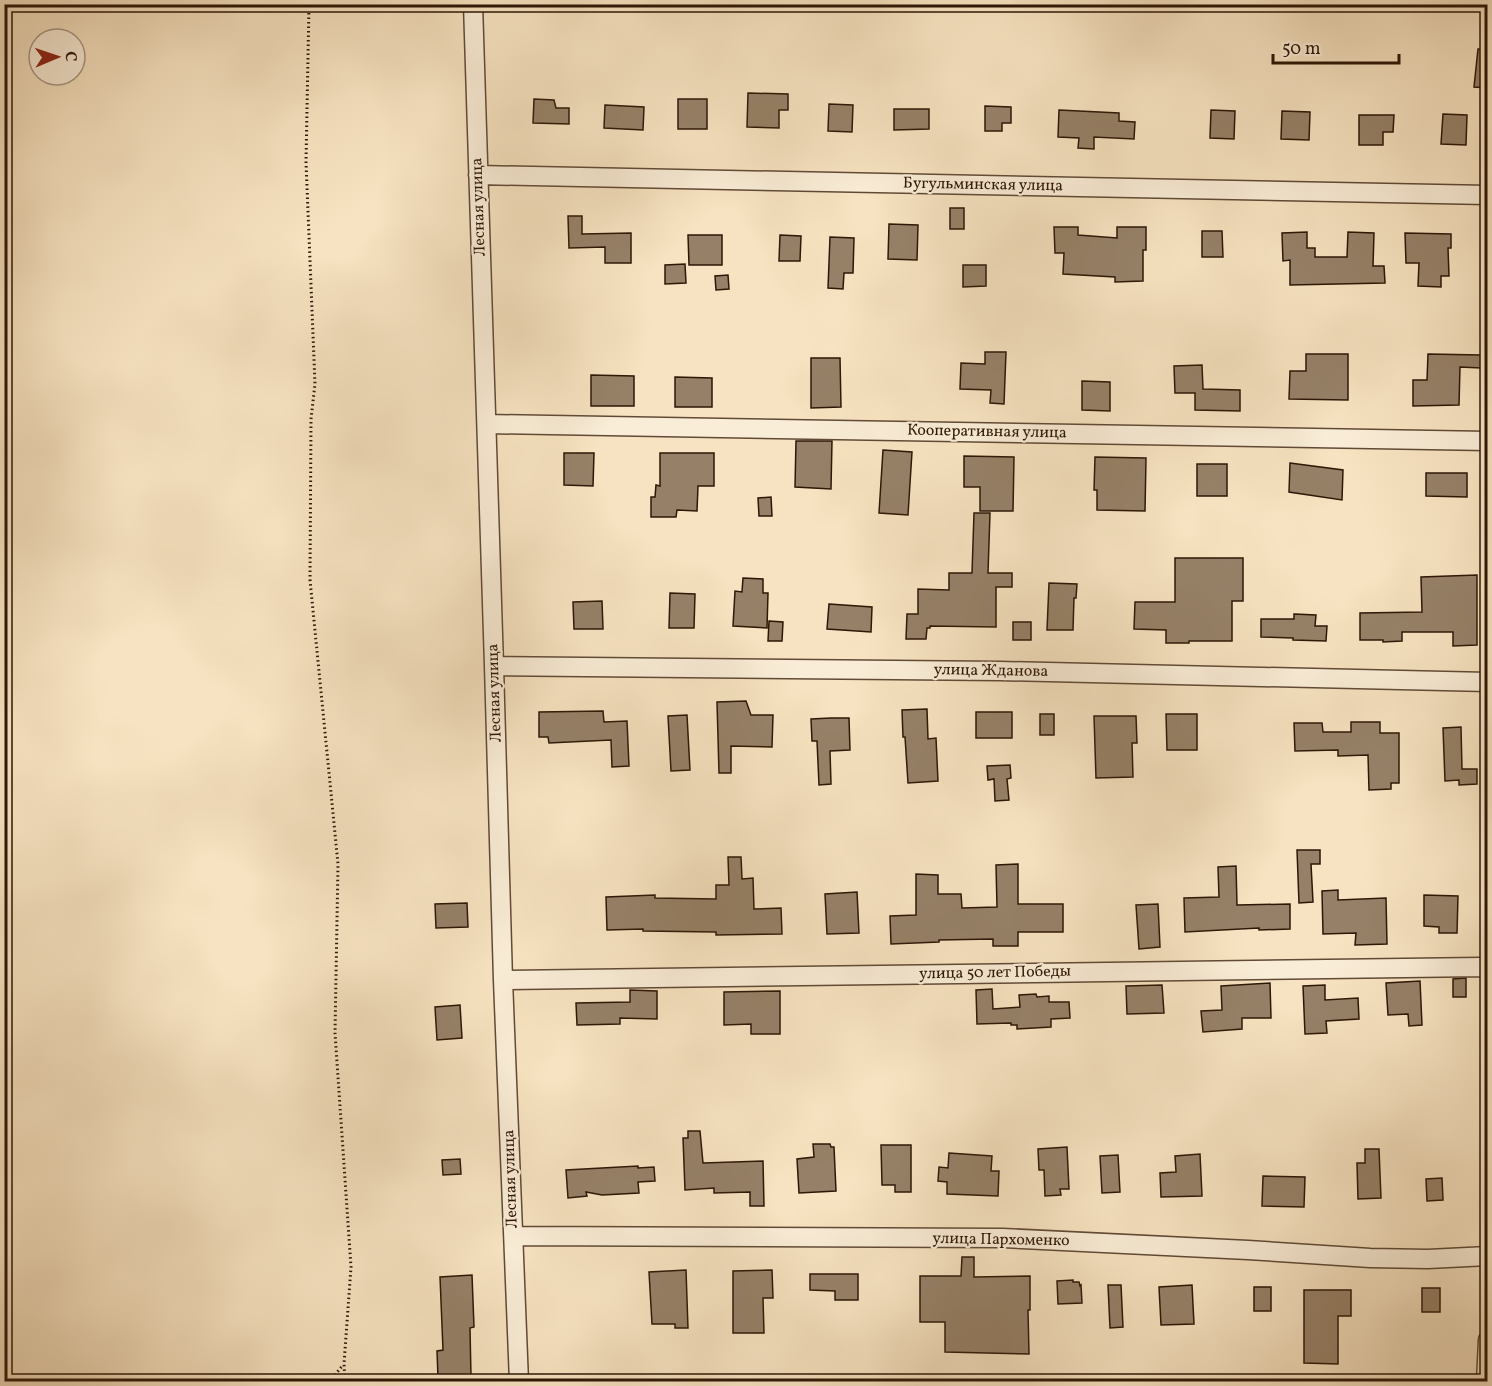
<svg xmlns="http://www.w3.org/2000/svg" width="1492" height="1386" font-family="Vollkorn,serif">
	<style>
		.building { fill: #968168; stroke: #2d1707; stroke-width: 1.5 }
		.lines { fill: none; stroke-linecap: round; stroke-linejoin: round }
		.street-casing { stroke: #604a36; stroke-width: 21 }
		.path { stroke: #2d1707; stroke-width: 3; stroke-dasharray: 1.5 3; stroke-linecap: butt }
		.street { stroke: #faedd7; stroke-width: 18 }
		.labels { text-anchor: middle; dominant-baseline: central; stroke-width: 4.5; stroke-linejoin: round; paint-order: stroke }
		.street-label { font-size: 16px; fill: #2d1707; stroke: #faedd7 }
	</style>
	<rect width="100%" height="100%" fill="#f7e3c1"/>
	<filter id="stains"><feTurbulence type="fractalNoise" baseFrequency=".00333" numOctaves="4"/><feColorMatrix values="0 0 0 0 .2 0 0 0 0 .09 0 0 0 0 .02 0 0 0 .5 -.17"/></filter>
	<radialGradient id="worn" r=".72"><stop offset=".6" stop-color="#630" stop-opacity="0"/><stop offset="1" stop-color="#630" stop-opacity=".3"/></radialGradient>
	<path class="building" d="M1478,49H1488V88L1474,87Z
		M748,93L788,94V110H779V128L747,127Z
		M534,99L554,100L556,108H569V124L533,123Z
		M678,99H707V129H678Z
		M829,104L853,105L852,132L828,131Z
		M605,105L644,107L643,130L604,128Z
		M985,106L1011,107V123H1002V131H985Z
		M894,109H929V129L894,130Z
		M1059,110L1119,113V121L1135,122L1134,139L1094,137V149L1078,148L1079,138L1058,137Z
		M1211,110L1235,111L1234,139L1210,138Z
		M1282,111L1310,112L1309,140L1281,139Z
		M1443,114L1467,115L1466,145L1441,144Z
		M1359,115H1394L1393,132H1383V145H1359Z
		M950,208H964V229H950Z
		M568,216H582V234L631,233V263H605V247L569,248Z
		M889,224L918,225L917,260L888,259Z
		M1054,227H1078V235L1117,238V227H1146V250H1143V281L1115,282V277L1063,274L1064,253H1055Z
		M1202,231H1222L1223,257H1202Z
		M1307,232V248H1315V257H1347L1348,232L1374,233L1373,266H1384L1385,283L1290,285V260L1283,261L1282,233Z
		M1405,233L1451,234V248H1448L1449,276H1441V287L1418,286L1419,263H1406Z
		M688,235H722V265H689Z
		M780,235L801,236L800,261H779Z
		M830,237L854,238L853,273H844L843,289L828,288Z
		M685,264L686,283L665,284V265Z
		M963,265H986V286L963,287Z
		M728,275L729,289L716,290L715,276Z
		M985,352H1006L1004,404L990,403L991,390L960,389L961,363L985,364Z
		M1306,354H1348V400L1289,399L1290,371H1306Z
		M1428,354L1481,355V368L1460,367L1459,405L1413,406V380H1427Z
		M811,358H840L841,407L811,408Z
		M1202,365L1203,389L1240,390V411L1195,410V393H1175L1174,366Z
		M591,375L634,376V406H591Z
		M675,377L712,378V407H675Z
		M1082,381L1110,382V411L1082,410Z
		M796,441H832L831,489L795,487Z
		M883,450L912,452L908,515L879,513Z
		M564,453H594L593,486L564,485Z
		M660,453H714V486H698L697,511L677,510L676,517H651V497H655L656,485L660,486Z
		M964,456L1014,457L1013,511H980V487H964Z
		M1095,457L1146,458L1145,511L1097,510V490H1094Z
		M1290,463L1343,470L1342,500L1289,492Z
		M1197,464H1227V496H1197Z
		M1426,473H1467V497L1426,496Z
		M771,497L772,516H759L758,498Z
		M974,513H990L988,573H1012V587H996V627L930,626V628H927L926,639H906L907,614H918V589L949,590V573H972Z
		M1175,558H1243V601H1232V641H1189V643H1166V630L1134,629L1135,602H1175Z
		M1477,575V645L1453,646V632H1402V641L1383,642V640H1360V613L1422,612L1421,577Z
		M743,578L763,579V593H768L767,628L733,626L735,591L742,592Z
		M1049,583L1077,584L1076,598H1074L1073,630H1047Z
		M670,593L695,594L694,628H669Z
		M602,601L603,629H574L573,602Z
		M829,604L872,607L871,632L827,629Z
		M1294,614L1316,615L1315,626H1327L1326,641L1293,640V638L1261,637V619H1294Z
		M769,621L783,622L782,641H768Z
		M1013,622H1031V640H1013Z
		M746,701L751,715H773L772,747L731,746V773H719L717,702Z
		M927,709L928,739L936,738L938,781L908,783L905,737H903L902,710Z
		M603,711L604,722L627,721L629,766L612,767L611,740L549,743L548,737H539V712Z
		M976,712H1012V738H976Z
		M1040,714H1054V735H1040Z
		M1166,714H1197V750H1167Z
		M687,715L690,770L671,771L668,716Z
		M1094,716H1136L1137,743H1132L1133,777L1096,778Z
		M831,718H849L850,750L830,751L831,784L819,785L817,741H812L811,719Z
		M1351,722H1380V733H1399V783H1391V789L1369,790L1368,755L1338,756V750L1295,751L1294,723H1322L1323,732H1351Z
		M1461,727L1462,769H1477V784L1459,785V780L1445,781L1443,728Z
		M1010,765L1011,778L1007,779L1009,800L995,801L994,779L988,780L987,766Z
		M1297,850H1320V864H1311L1313,902L1299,903Z
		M728,857H741L742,879L753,878L754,909L781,908L782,934L716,935V932L643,931V929L607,930L606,897L655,895V898L716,899V885H729Z
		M1018,864V904H1063V932H1018V946H993V939L939,940V942L891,944L890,916L916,915V874L938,875V894H961L962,908L997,907L996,865Z
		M1236,866L1237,905L1290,904V929L1259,930V928L1185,932L1184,898L1219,897L1218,867Z
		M1338,890V900L1386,898L1387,944L1355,945L1356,933L1323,934L1322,891Z
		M857,892L859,933L827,934L825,894Z
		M1424,895L1458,896L1457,933H1439V927L1424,926Z
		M467,903L468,927L436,928L435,904Z
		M1158,904L1160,947L1139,949L1136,905Z
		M1466,978V997H1453V979Z
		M1420,981L1422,1025L1409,1026L1408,1014L1388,1015L1386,983Z
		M1270,983L1271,1018H1242V1029L1203,1032L1201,1011L1222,1010L1221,986Z
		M1162,985L1164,1013L1127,1014L1126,986Z
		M1325,985V1000L1358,998L1359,1019L1326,1021L1327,1033L1305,1034L1303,986Z
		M992,989L993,1009L1020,1007L1019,995L1036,994L1037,997L1049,996V1002H1069L1070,1018L1051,1019V1027L1017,1029V1025H1011V1023L977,1024L976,990Z
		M630,990L657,991V1019L620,1018V1024L577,1025L576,1003L630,1002Z
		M780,991V1034H751V1024L724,1025V992Z
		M460,1005L462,1038L437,1040L435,1007Z
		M688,1131H700L703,1163L763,1161L764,1206H750V1192L714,1193V1188L685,1190L683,1138H688Z
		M813,1144H830L831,1147H834L836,1191L799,1193L797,1159L814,1157Z
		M881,1145H911V1192H895V1185H882Z
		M1067,1147L1069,1189H1060L1061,1195L1045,1196L1044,1170H1039L1038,1149Z
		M1365,1149H1379L1381,1198L1358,1199L1357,1163H1365Z
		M949,1153L992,1156L991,1171H999L998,1196L947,1194V1182L938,1181L939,1167L948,1168Z
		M1200,1154L1202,1196L1161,1197L1160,1173L1176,1172L1175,1156Z
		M1118,1155L1120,1192L1102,1193L1100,1156Z
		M460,1159L461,1174L443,1175L442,1160Z
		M638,1166V1168L654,1167L655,1181L638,1182L639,1193L602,1195L586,1192L587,1196L568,1198L566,1170Z
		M1263,1176L1305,1177L1304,1207L1262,1206Z
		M1442,1178L1443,1200L1427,1201L1426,1179Z
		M962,1257H974V1277L1030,1276V1310H1028L1029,1354L945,1352V1322H920V1276H961Z
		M686,1270L688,1328H675V1324H652L649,1272Z
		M772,1270L773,1298H763L764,1333H733V1271Z
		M810,1274H858V1300H835V1291L810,1290Z
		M472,1275L474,1327L470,1328L471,1377L438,1378L437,1351L443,1350L440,1277Z
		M1073,1280V1282H1079L1080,1286L1081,1285L1082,1303L1058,1304L1057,1281Z
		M1108,1285H1121L1123,1327L1110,1328Z
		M1192,1285L1194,1324L1161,1325L1159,1287Z
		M1254,1287H1271V1311H1254Z
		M1422,1288H1440V1312H1422Z
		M1304,1290H1351V1316H1338V1364L1304,1363Z"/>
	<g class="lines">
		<defs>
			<path id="street" d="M473,4L494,666L503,980L519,1382
				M478,175L1488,195
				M487,424L1488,441
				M494,666L1000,671L1488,682
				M503,980L1481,967L1488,968
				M514,1236L1003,1238L1248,1250L1370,1258L1428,1259L1488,1256
				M1486,1382L1488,1340"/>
		</defs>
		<use href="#street" class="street-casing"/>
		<path class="path" d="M309,4L306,162L315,384L311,419L310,580L338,864L335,1033L351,1267L344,1364L345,1382
			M329,1382L343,1365"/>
		<use href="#street" class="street"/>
	</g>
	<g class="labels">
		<g class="street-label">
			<text transform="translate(983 185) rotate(1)">Бугульминская улица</text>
			<text transform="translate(479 207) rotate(-92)">Лесная улица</text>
			<text transform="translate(987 432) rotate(1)">Кооперативная улица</text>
			<text transform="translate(991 671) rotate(1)">улица Жданова</text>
			<text transform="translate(495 693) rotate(-92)">Лесная улица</text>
			<text transform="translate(995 973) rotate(-1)">улица 50 лет Победы</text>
			<text transform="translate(511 1179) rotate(-92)">Лесная улица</text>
			<text transform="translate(1001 1240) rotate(1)">улица Пархоменко</text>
		</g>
	</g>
	<rect width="1492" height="1386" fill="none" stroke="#f7e3c1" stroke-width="24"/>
	<rect x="6" y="6" width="1480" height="1374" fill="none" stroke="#2d1707" stroke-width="3"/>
	<rect x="12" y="12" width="1468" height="1362" fill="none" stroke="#2d1707" stroke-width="1.5"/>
	<g transform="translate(57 57) rotate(88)"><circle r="28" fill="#faedd7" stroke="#a89784" stroke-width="1.5"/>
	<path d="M0-4.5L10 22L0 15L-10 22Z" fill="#8f2418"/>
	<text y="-9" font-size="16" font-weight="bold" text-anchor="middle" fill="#2d1707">С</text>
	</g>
	<path d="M1273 54v9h126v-9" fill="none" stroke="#2d1707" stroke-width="3"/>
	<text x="1282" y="54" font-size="18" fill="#2d1707" stroke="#faedd7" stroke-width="4.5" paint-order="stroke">50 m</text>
	<rect width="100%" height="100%" filter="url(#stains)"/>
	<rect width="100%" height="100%" fill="url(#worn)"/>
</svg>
